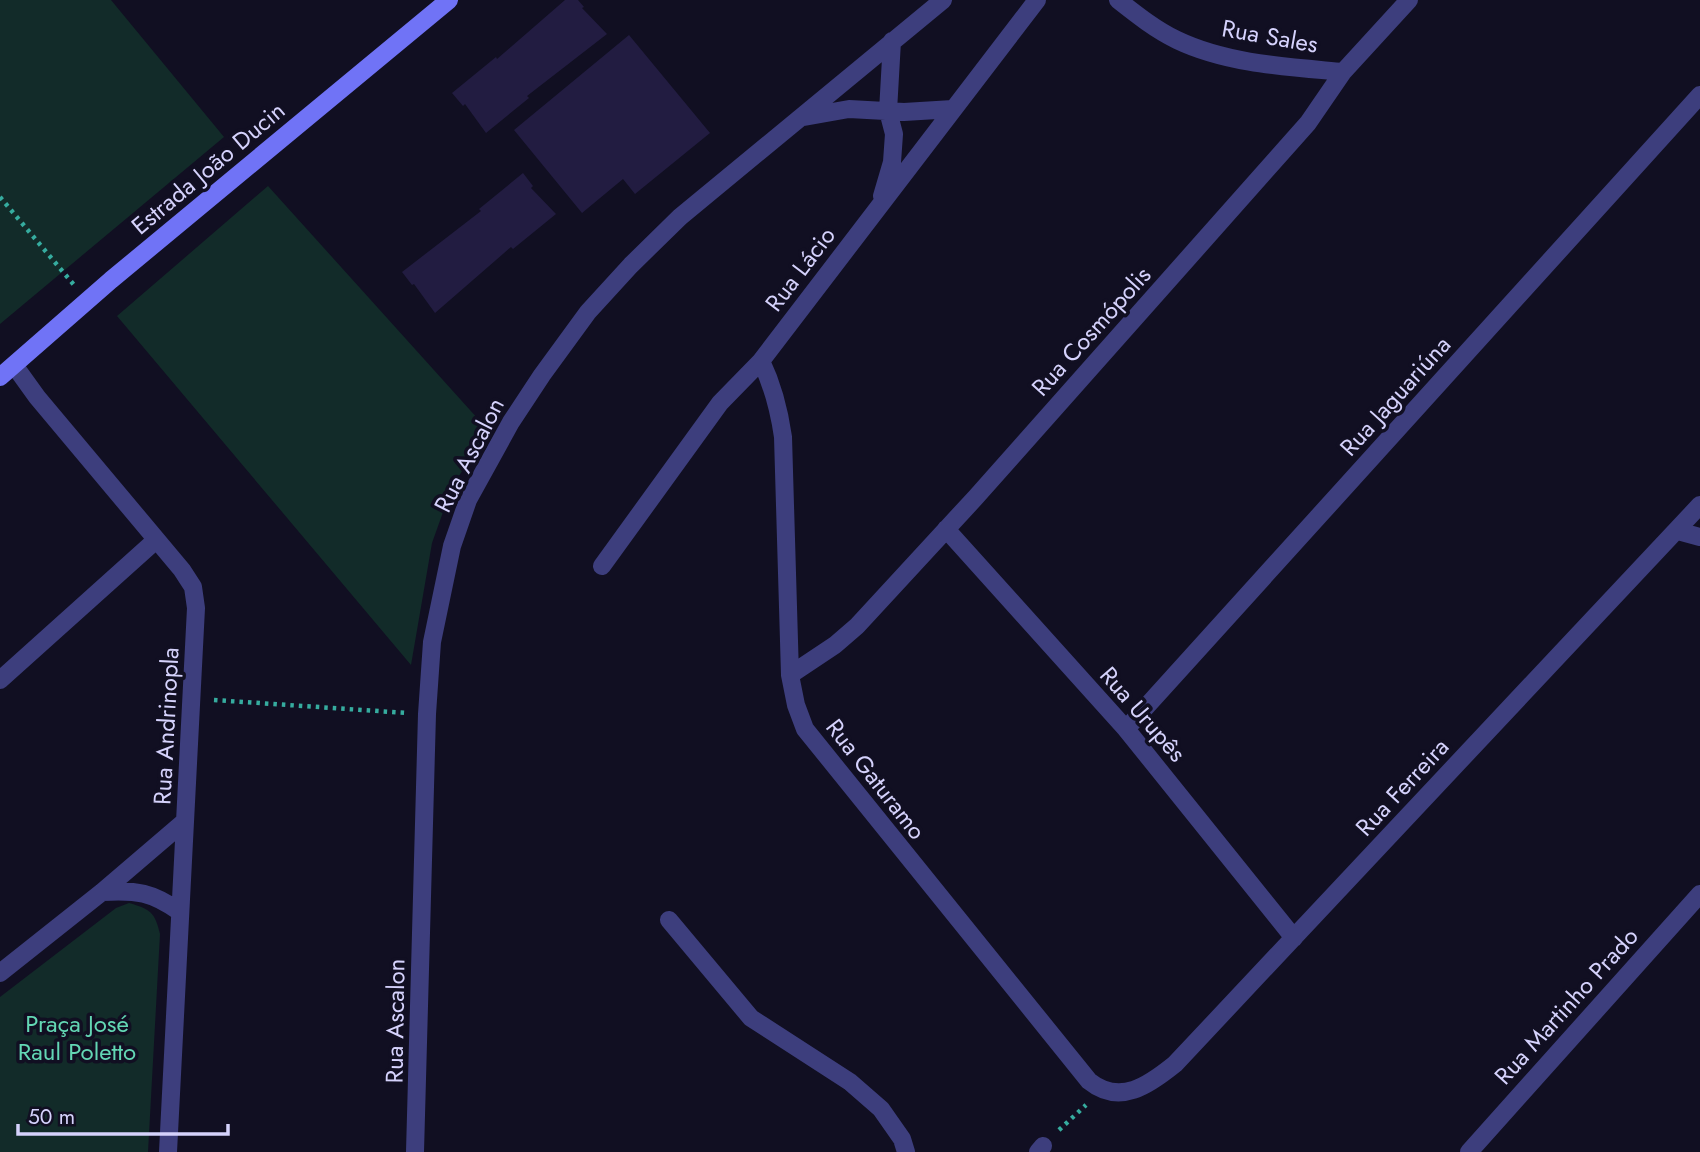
<svg xmlns="http://www.w3.org/2000/svg" width="1700" height="1152" font-family="Jost,sans-serif">
	<style>
		.green { fill: #122b29 }
		.building { fill: #221c41 }
		.lines { fill: none; stroke-linecap: round; stroke-linejoin: round }
		.path { stroke: #36ac9f; stroke-width: 4.5; stroke-dasharray: 3.5 5; stroke-linecap: butt }
		.street { stroke: #3d3e7d; stroke-width: 18 }
		.secondary { stroke: #7073f6; stroke-width: 18 }
		.labels { text-anchor: middle; dominant-baseline: central; stroke-width: 7; stroke-linejoin: round; paint-order: stroke }
		.street-label { font-size: 24px; fill: #d5d2fc; stroke: #110f22 }
		.park-label { font-size: 24px; fill: #63d7b4; stroke: #110f22 }
	</style>
	<rect width="100%" height="100%" fill="#110f22"/>
	<path class="green" d="M0,0H111L224,137L0,324Z
		M268,186L488,430L452,487L432,543L411,665L117,316Z
		M129,903C150,909 155,912 160,934L148,1152H0V997L116,908Z"/>
	<path class="building" d="M565,0H578L584,7L582,8L607,34L527,96L529,98L486,133L465,104L463,106L452,93L496,57L497,59Z
		M629,35L710,133L635,194L623,179L582,213L514,130Z
		M523,173L533,186L531,188L556,214L513,249L511,247L435,313L414,284L412,285L402,272L481,211L479,209Z"/>
	<g class="lines">
		<path class="path" d="M0,197L74,285
			M214,700L407,713
			M1059,1130L1086,1105"/>
		<path class="street" d="M1118,0C1137,15 1156,30 1177,40C1227,64 1289,67 1343,72
			M804,117L849,109L904,112L953,109
			M882,196L892,162L894,134L888,111L892,41
			M761,361C773,386 779,409 783,437L790,675L796,705L805,729L1089,1081C1120,1106 1149,1085 1175,1064L1700,505
			M14,365L37,397L182,570L193,587L196,608L168,1152
			M946,529L1126,729L1294,938
			M1678,531L1700,537
			M602,566L720,403L761,361L1037,0
			M790,675L835,645L857,626L976,497L1308,123L1343,72L1409,0
			M0,680L156,540
			M1126,729L1700,95
			M102,892C137,890 152,892 180,912
			M669,920L751,1018L850,1082L881,1109L902,1139L906,1152
			M0,973L102,892L185,821
			M415,1152L427,714L432,642L452,546L468,500L511,422L542,375L588,312L631,265L680,217L943,0
			M1038,1152L1043,1146
			M1469,1152L1700,894"/>
		<path class="secondary" d="M0,377L111,280L449,0"/>
	</g>
	<g class="labels">
		<g class="street-label">
			<text transform="translate(1270 36) rotate(10)">Rua Sales</text>
			<text transform="translate(208 168) rotate(-40)">Estrada João Ducin</text>
			<text transform="translate(800 269) rotate(-53)">Rua Lácio</text>
			<text transform="translate(1091 331) rotate(-48)">Rua Cosmópolis</text>
			<text transform="translate(1395 396) rotate(-48)">Rua Jaguariúna</text>
			<text transform="translate(469 455) rotate(-63)">Rua Ascalon</text>
			<text transform="translate(1143 714) rotate(49)">Rua Urupês</text>
			<text transform="translate(166 726) rotate(-87)">Rua Andrinopla</text>
			<text transform="translate(876 779) rotate(52)">Rua Gaturamo</text>
			<text transform="translate(1402 787) rotate(-47)">Rua Ferreira</text>
			<text transform="translate(1566 1006) rotate(-48)">Rua Martinho Prado</text>
			<text transform="translate(395 1021) rotate(-89)">Rua Ascalon</text>
		</g>
		<g class="park-label">
			<text x="77" y="1023">Praça José<tspan x="77" dy="28">Raul Poletto</tspan></text>
		</g>
	</g>
	<path d="M18 1124v10h210v-10" fill="none" stroke="#d5d2fc" stroke-width="3.5"/>
	<text x="28" y="1124" font-size="21" fill="#d5d2fc" stroke="#110f22" stroke-width="5" paint-order="stroke">50 m</text>
</svg>
